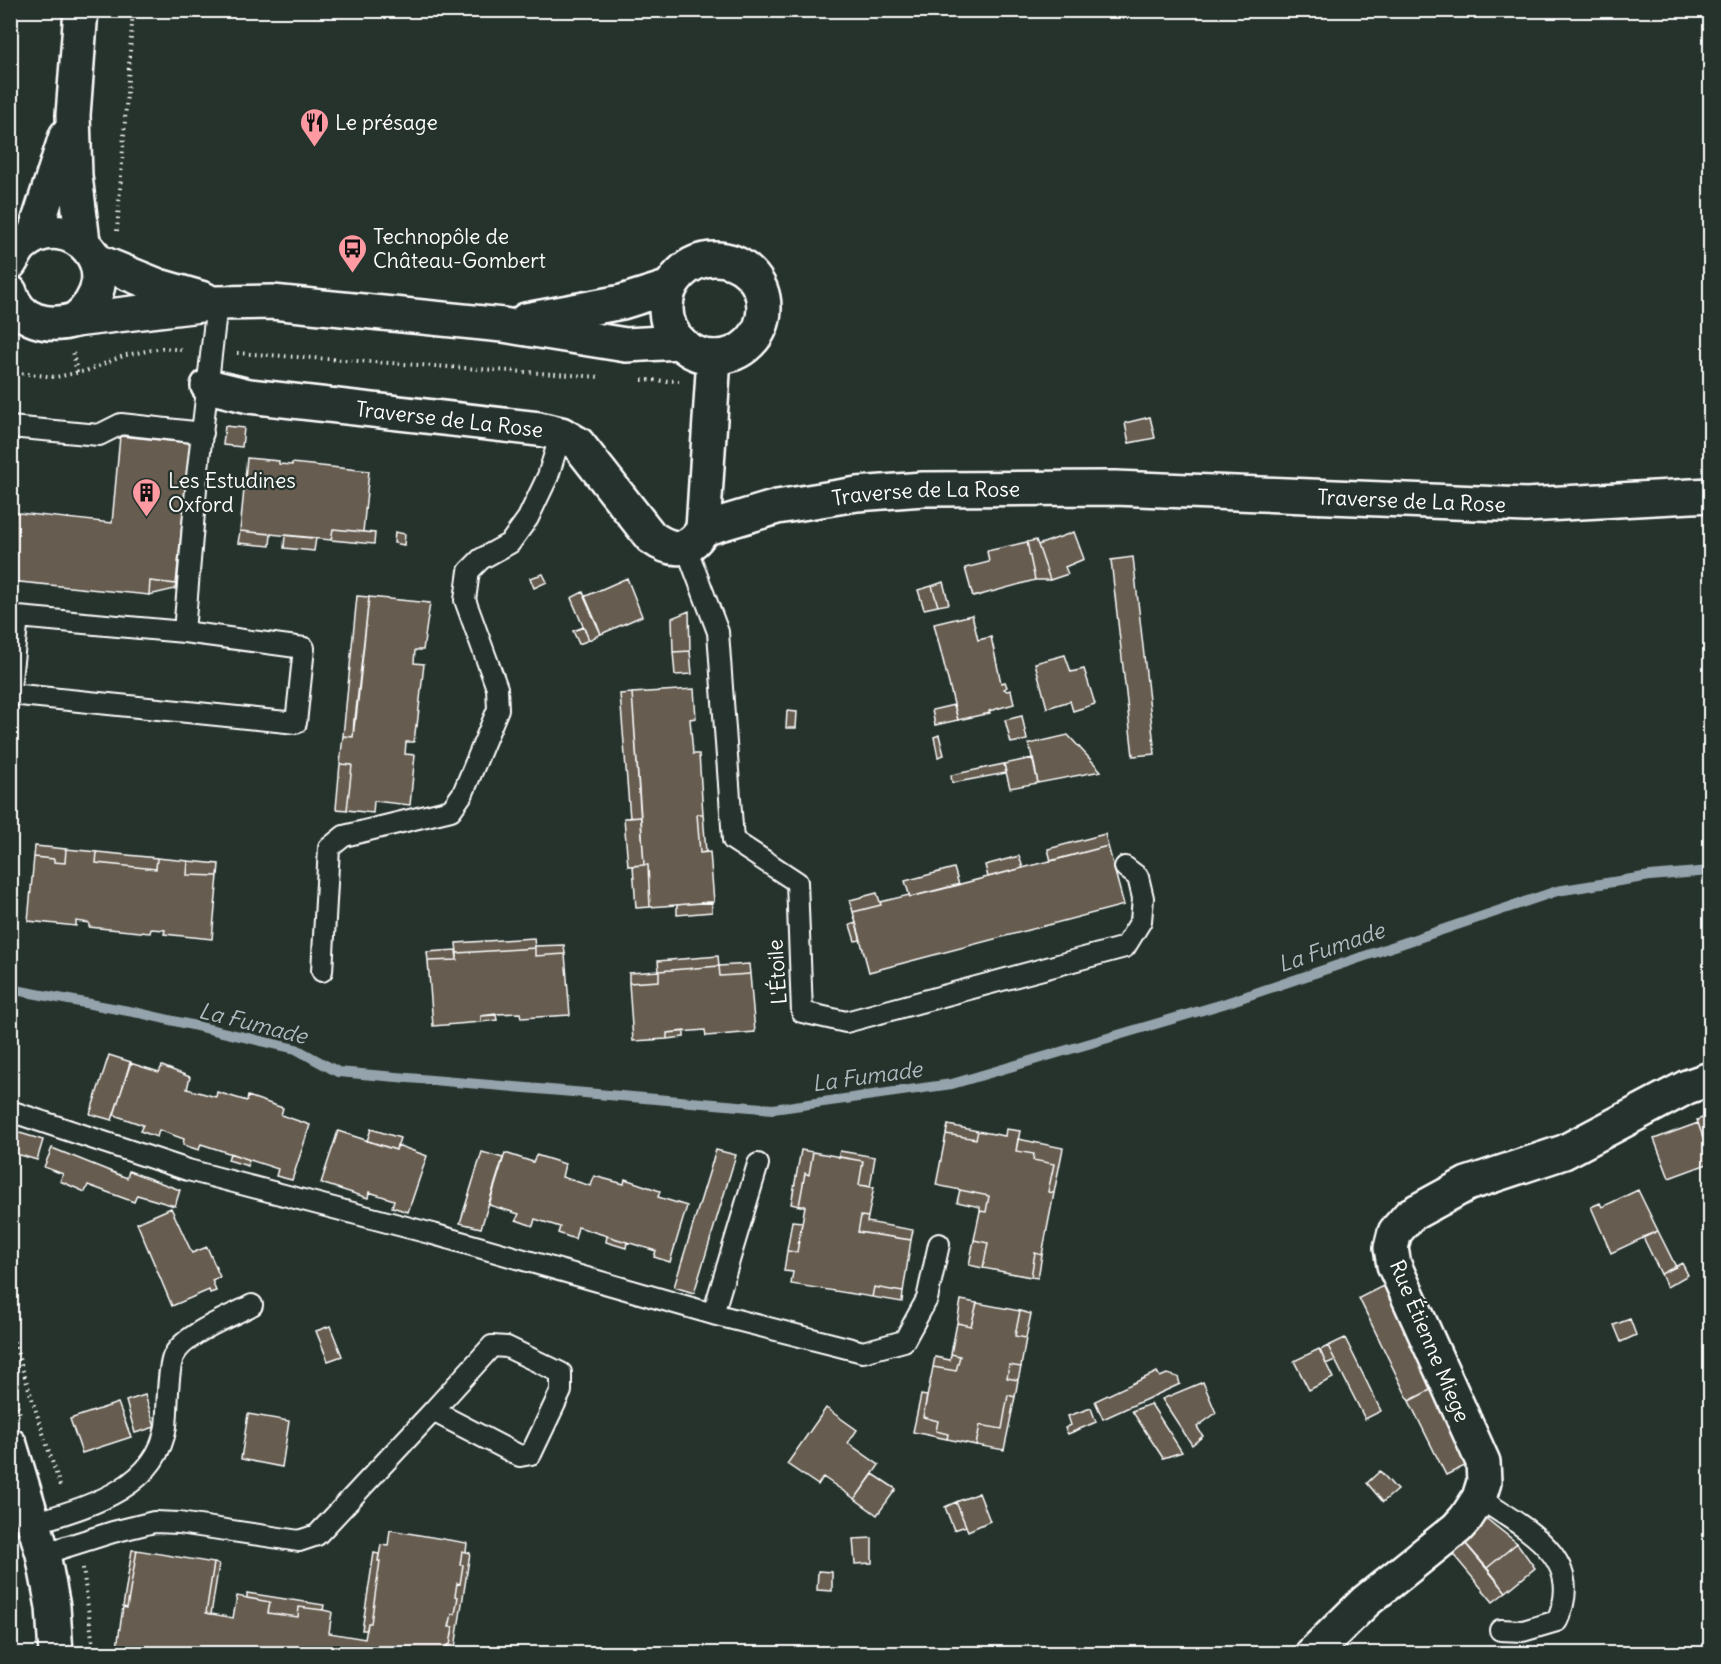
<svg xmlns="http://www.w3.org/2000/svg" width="1721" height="1664" font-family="Delius,sans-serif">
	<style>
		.built { fill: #393f38 }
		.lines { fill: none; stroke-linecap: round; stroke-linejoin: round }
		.stream { stroke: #95a4ac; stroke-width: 10 }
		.building { fill: #665c50; stroke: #fff; stroke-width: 1.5 }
		.lane-casing { stroke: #fff; stroke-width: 24 }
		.street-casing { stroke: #fff; stroke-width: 38 }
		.path { stroke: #fff; stroke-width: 4; stroke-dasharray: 1.5 4.5; stroke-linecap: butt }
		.lane { stroke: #26332d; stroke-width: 20 }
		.street { stroke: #26332d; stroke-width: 33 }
		.labels { text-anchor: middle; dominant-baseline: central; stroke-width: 4.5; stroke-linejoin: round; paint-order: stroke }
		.poi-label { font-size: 21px; fill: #fff; stroke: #26332d; text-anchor: start }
		.street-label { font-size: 21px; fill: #fff; stroke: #26332d }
		.water-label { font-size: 22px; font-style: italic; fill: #b0bbc0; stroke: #26332d }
	</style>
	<rect width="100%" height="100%" fill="#26332d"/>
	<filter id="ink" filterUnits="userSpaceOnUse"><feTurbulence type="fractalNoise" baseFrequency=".0167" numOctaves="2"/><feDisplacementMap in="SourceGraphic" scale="12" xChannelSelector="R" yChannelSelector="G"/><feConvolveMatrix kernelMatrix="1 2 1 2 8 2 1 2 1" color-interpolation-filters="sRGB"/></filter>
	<g filter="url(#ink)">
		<path class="built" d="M11,10L16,11L11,95L10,11Z"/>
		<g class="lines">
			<path class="stream" d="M10,989L139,1013L296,1049L338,1072L773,1109L952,1084L1223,1004L1557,891L1650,876L1710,871"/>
		</g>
		<path class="building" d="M1150,417L1155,438L1129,443L1125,423Z
			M225,426L244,428L242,447L223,445Z
			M120,436L190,443L176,584L150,581L149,595L10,581V512L112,523Z
			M247,458L279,461V464L292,465V463L369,471L363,532L333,529L331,540L240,531Z
			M333,529L375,533L374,544L331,540Z
			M240,531L271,534L270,546L238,543Z
			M395,532L405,534L404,545L394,543Z
			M1074,532L1084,559L1065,567L1068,574L1050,580L1038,545Z
			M285,535L316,538L314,551L284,548Z
			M1036,540L1038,545L1050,580H1035L1027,542Z
			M1027,542L1035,580L973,597L965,568L989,562L987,551Z
			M1133,557L1155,754L1133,756L1111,560Z
			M543,574L547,582L534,588L530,578Z
			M627,578L642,616L601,634L584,597Z
			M150,581L176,584L175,589L149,595Z
			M943,582L949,604L938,606L932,586Z
			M932,586L938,606L924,609L918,590Z
			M583,592L601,634L589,640L571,598Z
			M357,596L369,597L353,737L343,736Z
			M369,597L430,603L423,650H415L414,663L424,664L417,726L416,725L414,742H406L405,754L415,755L410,805L374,801L373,813L347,810L352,765L340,764L343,736L353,737L354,719H356Z
			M689,611L690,651L673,652L672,618Z
			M972,615L978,640L991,637L1001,683L1005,682L1007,687L1004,689L1007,691L1011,690L1014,704L989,711L990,713L958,720L934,624Z
			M584,627L589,640L579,644L573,631Z
			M690,651L692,674L675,675L673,652Z
			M1065,655L1071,672L1084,669L1095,704L1073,711L1070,701L1047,708L1035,663Z
			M694,689L696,718L690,719L693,754H699L703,814H697L700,853L710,852L714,902L650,907L648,865H644L632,693Z
			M632,693L641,817L630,818L620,694Z
			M954,705L958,720L935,725L932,710Z
			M787,711L797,712L796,728H786Z
			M1022,716L1027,740L1011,743L1005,720Z
			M939,735L944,755L938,757L934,737Z
			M1068,735L1101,771L1038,783L1029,744Z
			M1033,758L1038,783L1010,788L1004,764Z
			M340,764L352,765L347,810L336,809Z
			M1004,764L1006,773L952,783L951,775Z
			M697,814H703L706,852L700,853Z
			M641,817L644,865L628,866L624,818Z
			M1105,834L1108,846L1051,861L1048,849Z
			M35,846L66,849L65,863L54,862V859L34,857Z
			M1108,846L1124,905L869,972L853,912L881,905L880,902L909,895L910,897Z
			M66,849L97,852L96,863L156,869L157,858L188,861L187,875L218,876L212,939L164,934L165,930L151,929L150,933L89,927V923L76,921V926L28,921L34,857L54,859V862L65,863Z
			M97,852L157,858L156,869L96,863Z
			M1019,856L1023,868L988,877L985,865Z
			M188,861L219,864L218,876L187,875Z
			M644,865H648L650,907L636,908L633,866Z
			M954,868L959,885L910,897L905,881Z
			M877,893L881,905L853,912L850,900Z
			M709,902H712V912L677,915V905Z
			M856,923L861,940L855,941L850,925Z
			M534,938L535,948L457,953L456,943Z
			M564,945L565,954L535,956V946Z
			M535,948V956L565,954L570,1015L521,1018L520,1013L496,1014L481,1016V1022L433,1026L428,961L457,960V953Z
			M456,950L457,960L428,961L427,952Z
			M718,956L719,966L659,971L658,961Z
			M749,964L750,974L720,976L719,966Z
			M719,966L720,976L750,974L755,1032L706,1036L705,1030L667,1033V1039L633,1041L629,983L659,981V971Z
			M659,971V981L629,983V973Z
			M496,1015L497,1020L481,1022V1016Z
			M684,1031V1037L667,1039V1033Z
			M109,1055L131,1062L112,1120L90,1114Z
			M130,1063L159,1072L162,1066L190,1077L187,1089L216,1097L217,1092L247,1101L248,1096L283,1108L281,1115L310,1125L292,1180L276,1176L278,1169L201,1144L199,1150L183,1145L184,1139L159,1130L157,1137L140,1131L143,1125L114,1115Z
			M1710,1115V1157L1697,1120Z
			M1698,1123L1710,1157V1163L1669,1178L1654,1139Z
			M948,1125L978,1131L976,1139L946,1134Z
			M371,1129L400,1138L396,1150L367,1141Z
			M1006,1129L1020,1131L1016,1151L1034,1154L1033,1160L1054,1164L1048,1192L1054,1193L1042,1255L1035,1253L1031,1277L983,1268L988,1243L974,1240L980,1211L986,1212L989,1196L936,1185L946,1134L976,1139L978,1131L1005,1136Z
			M10,1130L43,1140L37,1160L10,1152Z
			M338,1131L396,1150L397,1145L427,1156L408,1212L392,1207L394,1200L369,1192L368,1198L321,1183Z
			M1018,1139L1063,1148L1054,1193L1048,1192L1054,1164L1033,1160L1034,1154L1016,1151Z
			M52,1148L127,1178L129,1171L180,1190L175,1206L137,1195L134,1202L88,1185L85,1192L60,1181L63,1174L44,1167Z
			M716,1150L736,1155L694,1293L674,1287Z
			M801,1150L813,1152L809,1175L805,1173L799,1206L791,1204Z
			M840,1151L875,1157L870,1187L859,1185L863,1161L838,1157Z
			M482,1152L503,1158L481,1228L460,1223Z
			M813,1152L863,1161L859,1185L874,1187L868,1217L861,1216L858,1232L911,1240L903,1292L874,1287L872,1297L791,1284L793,1272L784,1271L787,1251L797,1252L805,1206H799L805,1173L809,1175Z
			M230,1153L249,1160L248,1166L228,1160Z
			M505,1153L533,1162L536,1155L565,1164L562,1177L591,1186L594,1176L624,1184L625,1179L660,1191L658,1197L687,1206L670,1262L654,1257L656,1251L578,1227L575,1239L558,1233L560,1227L535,1219L533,1226L516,1220L519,1214L489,1205Z
			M960,1190L989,1196L986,1212L980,1211V1207L957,1202Z
			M1638,1190L1658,1231L1611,1253L1591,1207L1600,1203L1602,1207Z
			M171,1208L192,1253L207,1247L220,1277L212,1280L216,1291L210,1293L209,1290L172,1306L137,1223Z
			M861,1216L868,1217L867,1222L913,1230L911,1240L858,1232Z
			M792,1221L802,1222L797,1252L787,1251Z
			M1658,1231L1676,1267L1661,1274L1643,1237Z
			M607,1236L627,1242L626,1248L606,1242Z
			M974,1240L988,1243L983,1268L969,1265Z
			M1035,1253L1042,1255L1038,1278L1031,1277Z
			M1682,1263L1688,1275L1667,1287L1661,1274Z
			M1389,1283L1440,1385L1409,1401L1359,1298Z
			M874,1287L903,1292L902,1302L872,1297Z
			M961,1300L977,1303L971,1326L957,1323Z
			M977,1303L1020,1311L1015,1336L1026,1338L1021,1367L1009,1365L1007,1378L1018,1380L1015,1397L1008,1395L1002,1429L980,1425L976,1445L947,1439L948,1434L936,1431L938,1421L923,1417L933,1367L956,1371L960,1356L951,1354L957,1323L971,1326Z
			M1020,1311L1031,1314L1026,1338L1015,1336Z
			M1630,1319L1636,1335L1621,1342L1614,1325Z
			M330,1326L342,1356L328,1361L316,1331Z
			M1345,1338L1381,1411L1365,1419L1328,1346Z
			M1328,1346L1335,1360L1326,1364L1320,1350Z
			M1319,1349L1333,1378L1309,1390L1294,1361Z
			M951,1354L960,1356L956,1371L933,1367L935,1357L950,1360Z
			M1009,1365L1021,1367L1018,1380L1007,1378Z
			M1157,1372L1160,1377L1167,1374L1178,1377L1180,1384L1103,1419L1095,1401Z
			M1203,1382L1216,1413L1197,1427L1203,1436L1192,1445L1162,1399Z
			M1440,1385L1446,1398L1437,1402L1467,1465L1446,1475L1409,1401Z
			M145,1395L155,1427L135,1433L126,1401Z
			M921,1395L927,1396L923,1417L938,1421L936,1431L948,1434L947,1439L913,1432Z
			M1008,1395L1015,1397L1004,1450L976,1445L980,1425L1002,1429Z
			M118,1403L131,1437L82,1453L70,1419Z
			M1151,1404L1182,1452L1163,1458L1132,1411Z
			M826,1408L857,1430L848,1443L879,1465L855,1499L823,1477L818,1485L787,1464Z
			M1091,1408L1096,1422L1068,1434L1065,1428L1071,1425L1068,1416Z
			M248,1414L289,1421L282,1467L241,1459Z
			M1380,1471L1397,1490L1383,1502L1367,1483Z
			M873,1474L896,1489L877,1515L855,1499Z
			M979,1493L990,1521L968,1531L956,1502Z
			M956,1502L966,1526L954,1530L945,1507Z
			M1483,1516L1517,1543L1487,1568L1460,1537Z
			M390,1530L467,1543L466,1552L462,1551L460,1565H463L460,1584L457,1583L455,1596L458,1597L455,1614H452L449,1627H453L450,1645H447L445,1654H116L123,1607L127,1608L137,1550L214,1563L206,1613L233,1618L237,1596L270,1602L268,1613L298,1617L299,1607L323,1610L332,1612L329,1633L365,1639L368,1623H371L380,1561H378L381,1545L388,1546Z
			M1460,1537L1506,1592L1493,1602L1446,1546Z
			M872,1538V1563L855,1564L853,1539Z
			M1517,1543L1535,1568L1506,1592L1487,1568Z
			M132,1550H137L127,1608L123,1607Z
			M462,1551L470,1553L454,1654H445L447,1645H450L453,1627H449L452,1614H455L458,1597L455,1596L457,1583L460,1584L463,1565H460Z
			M374,1553L379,1554L378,1561H380L371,1623H368L367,1630H362Z
			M214,1563L219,1564L211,1614L206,1613Z
			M818,1571L832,1572V1591L817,1590Z
			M247,1593L324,1605L323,1610L299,1607L298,1617L268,1613L270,1602L247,1598Z"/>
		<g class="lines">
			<defs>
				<path id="lane" d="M10,427L99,435L121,424L203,433
					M686,547L718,632L733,840L797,882L802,1012L846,1022L1125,947L1141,921L1143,898L1138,877L1125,867
					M184,632L197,477L217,303
					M10,688L18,617L184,632L304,648L296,723L10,694
					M322,971L329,848L344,836L451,810L463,793L498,709L497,688L465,600L469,571L481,559L510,543L528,518L548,476L561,434
					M10,1111L188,1170L433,1234L713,1314L863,1352L904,1341L927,1299L939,1244
					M713,1314L758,1164
					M1479,1498C1524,1528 1587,1557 1557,1621L1523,1631L1500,1630
					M34,1523C86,1507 157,1489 166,1426C168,1408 167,1373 173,1357C183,1334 230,1317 252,1305
					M43,1554L113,1532L154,1522L179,1523L299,1541L317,1535L433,1411L520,1456L531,1454L561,1391V1373L507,1347L492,1346L433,1411"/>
				<g id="street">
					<path d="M81,10L73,115L75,176L83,242"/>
					<path d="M34,236L66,136"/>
					<circle cx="715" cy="308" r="49"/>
					<path d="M97,261L159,286L204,299"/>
					<path d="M10,263C14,257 17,249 23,244C68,205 135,271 75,320"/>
					<path d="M10,292C18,322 49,328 75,320L217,303L272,302L503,325L626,345L680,342"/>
					<path d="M526,320L622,302L670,287"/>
					<path id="s1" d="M208,386L249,396L539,429L561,434L578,444L651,537C672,552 689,553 703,529L777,507L857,494L923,489L1115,488L1526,505L1710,495"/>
					<path d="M703,529L714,357"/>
					<path d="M10,1445L43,1554L53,1607L56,1654"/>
					<path d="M1312,1654L1366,1601L1457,1528L1466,1518L1479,1498L1484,1482L1483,1462L1394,1265L1391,1248L1395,1232L1410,1215L1467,1184L1564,1152L1687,1087L1710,1079"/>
				</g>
			</defs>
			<use href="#lane" class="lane-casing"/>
			<use href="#street" class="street-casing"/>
			<path class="path" d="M117,231L133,10
				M73,353L77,373
				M237,353L601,377
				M10,372L56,377L86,371L126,355L162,348L185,350
				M642,380L679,381
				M10,1330L61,1489
				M10,1383L20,1414
				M83,1568L94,1654"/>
			<use href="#lane" class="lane"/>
			<use href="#street" class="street"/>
		</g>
	</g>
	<defs>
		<symbol id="restaurant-pin" viewBox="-11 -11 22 30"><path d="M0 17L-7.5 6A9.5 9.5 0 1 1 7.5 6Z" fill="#ff9aa2" stroke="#26332d"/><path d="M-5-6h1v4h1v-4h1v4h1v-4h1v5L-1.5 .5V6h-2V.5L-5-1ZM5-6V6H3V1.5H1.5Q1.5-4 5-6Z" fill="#111"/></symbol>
		<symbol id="bus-pin" viewBox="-11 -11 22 30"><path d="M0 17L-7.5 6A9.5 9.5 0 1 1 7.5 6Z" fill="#ff9aa2" stroke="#26332d"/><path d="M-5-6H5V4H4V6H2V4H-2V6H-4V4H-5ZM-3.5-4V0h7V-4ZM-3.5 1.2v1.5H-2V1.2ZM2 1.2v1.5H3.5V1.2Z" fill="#111"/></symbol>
		<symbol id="building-pin" viewBox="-11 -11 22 30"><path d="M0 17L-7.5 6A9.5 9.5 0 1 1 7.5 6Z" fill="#ff9aa2" stroke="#26332d"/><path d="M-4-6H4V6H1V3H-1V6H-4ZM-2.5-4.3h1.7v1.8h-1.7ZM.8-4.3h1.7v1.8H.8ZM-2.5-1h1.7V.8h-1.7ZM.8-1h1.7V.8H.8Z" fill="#111"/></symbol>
	</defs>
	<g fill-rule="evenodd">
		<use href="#restaurant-pin" x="298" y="106" width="33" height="45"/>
		<use href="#bus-pin" x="336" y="232" width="33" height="45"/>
		<use href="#building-pin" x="130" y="476" width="33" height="45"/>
	</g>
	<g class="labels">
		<g class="poi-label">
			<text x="335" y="122">Le présage</text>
			<text x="373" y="236">Technopôle de<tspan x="373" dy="24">Château-Gombert</tspan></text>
			<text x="168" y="480">Les Estudines<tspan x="168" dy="24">Oxford</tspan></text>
		</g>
		<g class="street-label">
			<text stroke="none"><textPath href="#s1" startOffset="244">Traverse de La Rose</textPath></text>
			<text stroke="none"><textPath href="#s1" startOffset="784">Traverse de La Rose</textPath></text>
			<text stroke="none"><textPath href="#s1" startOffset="1270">Traverse de La Rose</textPath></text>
			<text transform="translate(777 972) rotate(-94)">L'Étoile</text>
			<text transform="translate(1430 1341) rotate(67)">Rue Étienne Miege</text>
		</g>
		<g class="water-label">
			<text transform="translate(1331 947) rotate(-19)">La Fumade</text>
			<text transform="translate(253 1023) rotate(14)">La Fumade</text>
			<text transform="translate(867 1076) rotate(-8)">La Fumade</text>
		</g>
	</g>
	<rect width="1721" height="1664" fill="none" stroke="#26332d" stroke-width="36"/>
	<rect x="18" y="18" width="1685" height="1628" fill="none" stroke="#fff" stroke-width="2" filter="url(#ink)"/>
</svg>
